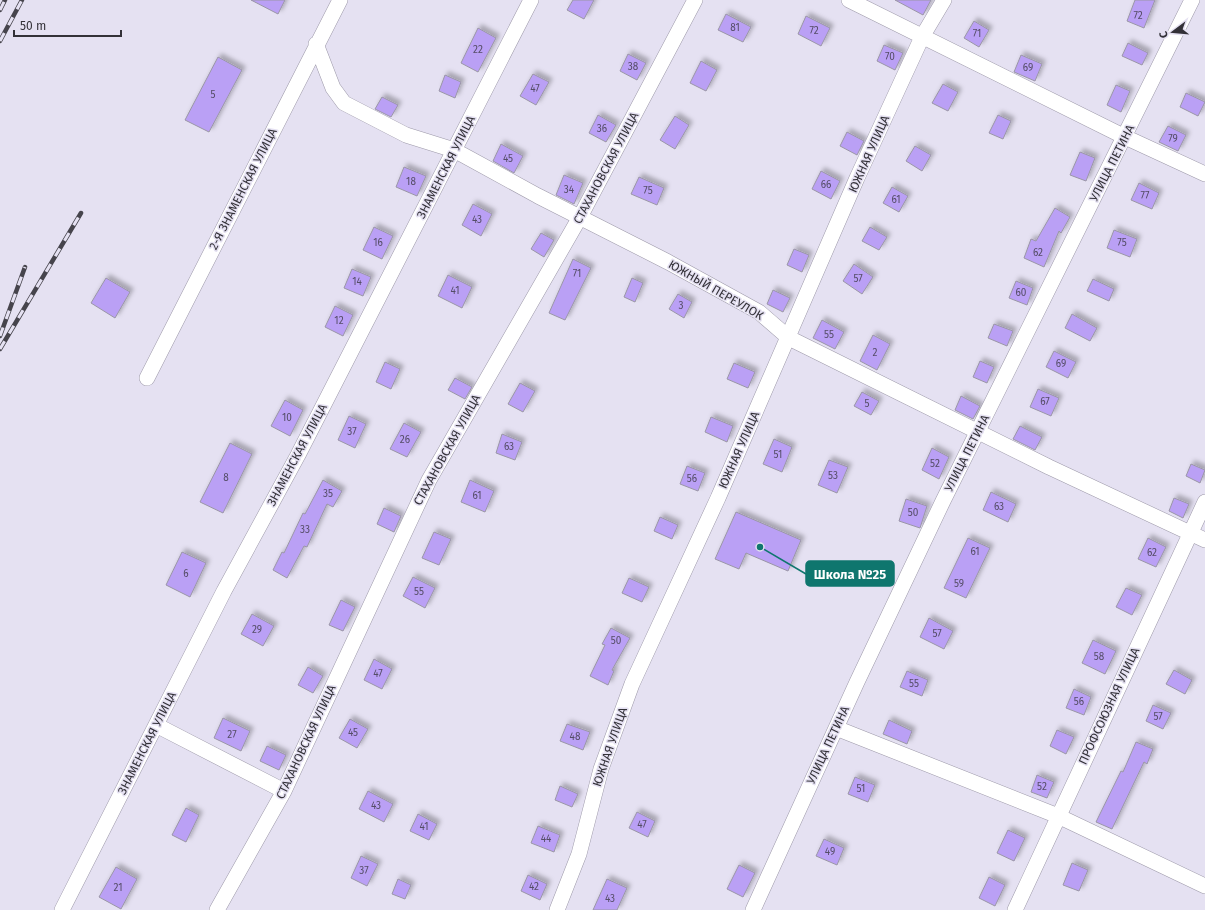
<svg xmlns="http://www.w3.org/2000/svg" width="1205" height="910" font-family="'Fira Sans',sans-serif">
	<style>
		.building { fill: #baa0f5; stroke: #9a96a6; filter: url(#shadow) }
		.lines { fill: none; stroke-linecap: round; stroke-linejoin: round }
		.minor-casing { stroke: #9d99a9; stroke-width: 16 }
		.minor { stroke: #fff; stroke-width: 15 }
		.rail-casing { stroke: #46444c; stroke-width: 4.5 }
		.rail { stroke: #e5e1f2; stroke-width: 3; stroke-dasharray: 9; stroke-linecap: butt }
		.labels { text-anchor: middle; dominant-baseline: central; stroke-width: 3; stroke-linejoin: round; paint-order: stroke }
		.number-label { font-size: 10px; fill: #554d67 }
		.street-label { font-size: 12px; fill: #333138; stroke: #e5e1f2 }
		.leader { fill: none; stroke: #0f766e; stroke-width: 1.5 }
		.callout-dot { fill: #0f766e; stroke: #e5e1f2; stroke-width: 1.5 }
		.callout { fill: #0f766e; stroke: #0f766e; stroke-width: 1.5 }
		.callout-label { font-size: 13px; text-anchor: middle; font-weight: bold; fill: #fff }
	</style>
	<defs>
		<filter id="shadow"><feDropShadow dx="3.5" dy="-3.5" stdDeviation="2" flood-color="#0004"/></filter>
	</defs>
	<rect width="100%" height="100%" fill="#e5e1f2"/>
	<path class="building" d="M251,0H285L278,14Z
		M573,0H594L584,19L567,10Z
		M895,0H931L923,15Z
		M1135,0H1155L1144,28L1127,21Z
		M726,14L751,27L743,42L718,30Z
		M806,16L830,28L821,46L798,34Z
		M974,21L989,30L979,47L964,38Z
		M478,28L496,38L478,72L461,63Z
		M1128,43L1148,53L1142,65L1122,56Z
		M884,45L903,53L895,70L877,61Z
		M628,54L646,63L637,80L620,71Z
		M1021,55L1042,64L1035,81L1014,72Z
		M218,57L242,70L209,132L185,120Z
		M701,61L717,70L706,91L690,83Z
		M533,74L549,82L536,105L520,96Z
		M445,75L461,82L455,98L439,91Z
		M943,84L958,92L948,111L932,103Z
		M1116,85L1130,91L1121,112L1107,105Z
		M1186,93L1205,102L1198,116L1180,107Z
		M382,97L398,105L391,117L375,109Z
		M598,115L616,125L606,142L589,133Z
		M998,115L1011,121L1003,139L989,133Z
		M675,116L689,125L675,149L660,140Z
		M1168,126L1186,135L1178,151L1159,142Z
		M847,132L864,141L857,155L840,146Z
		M501,144L523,156L514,173L493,161Z
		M915,146L931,155L922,171L906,161Z
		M1080,152L1095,158L1086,181L1070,175Z
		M404,167L426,176L417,196L396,187Z
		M821,171L840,181L831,199L812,189Z
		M564,175L583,183L574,204L556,195Z
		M639,177L664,188L657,205L631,194Z
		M1139,183L1159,193L1152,209L1131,200Z
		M892,187L908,196L899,212L883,203Z
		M473,204L492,214L481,236L462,225Z
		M1055,208L1070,217L1061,233L1059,231L1044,267L1024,258L1031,239L1036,241Z
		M374,227L393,236L382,259L363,250Z
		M870,227L887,237L879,250L862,241Z
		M1114,230L1137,239L1130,257L1107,248Z
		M541,233L554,240L544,257L531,249Z
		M794,249L809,255L802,272L787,265Z
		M573,259L591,268L565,320L549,313Z
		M854,264L873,277L862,294L843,281Z
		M352,269L371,277L363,296L344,288Z
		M448,275L472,287L462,308L438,296Z
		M106,278L130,292L115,318L91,303Z
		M632,278L643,283L635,302L624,297Z
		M1093,279L1114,289L1109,301L1087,291Z
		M1016,281L1033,288L1027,305L1009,298Z
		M773,290L790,298L783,312L767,304Z
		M678,294L692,302L684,318L669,309Z
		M335,306L353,315L343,336L325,327Z
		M1072,314L1097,328L1090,341L1065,328Z
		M822,320L844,332L835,349L813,338Z
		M994,324L1013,331L1007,346L988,338Z
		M873,335L890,344L877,370L860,361Z
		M1054,351L1076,362L1068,378L1046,367Z
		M980,361L994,367L987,383L973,377Z
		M385,362L400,369L391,389L376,382Z
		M734,363L755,372L748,388L727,379Z
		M455,378L472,387L465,399L448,390Z
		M520,383L535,391L523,412L508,404Z
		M1038,389L1059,398L1051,416L1030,407Z
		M862,392L879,401L871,415L854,406Z
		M961,396L980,406L973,419L955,410Z
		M285,400L303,410L290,436L271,426Z
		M349,416L366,424L355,448L338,440Z
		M711,417L733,426L727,442L705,432Z
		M404,423L421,432L407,457L390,449Z
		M1020,426L1042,437L1035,450L1013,439Z
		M502,434L522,442L515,460L496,453Z
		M774,439L792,447L782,472L763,464Z
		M230,443L252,454L223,513L200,502Z
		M932,448L949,457L939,479L922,470Z
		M829,460L848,467L837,493L818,485Z
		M1191,464L1205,470L1200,483L1186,476Z
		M687,466L705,473L698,491L680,484Z
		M323,480L342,491L333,507L327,504L307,547L304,546L287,578L273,570L282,552L284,553L303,513L305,514Z
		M470,480L494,491L485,512L461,502Z
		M991,492L1016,504L1008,522L983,510Z
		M1174,498L1189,504L1183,518L1169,511Z
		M906,499L927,506L920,528L899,521Z
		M384,508L401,516L394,532L377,524Z
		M736,512L801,540L788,571L746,553L739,569L715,559Z
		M660,517L678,525L672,539L654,531Z
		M434,532L451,539L439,565L422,558Z
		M968,538L990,548L966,598L944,588Z
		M1148,538L1166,547L1156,567L1138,559Z
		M182,552L206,563L190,597L166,585Z
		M413,577L435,588L425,608L403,596Z
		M629,578L649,587L642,602L622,593Z
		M1126,588L1142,595L1132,615L1116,607Z
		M341,600L355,607L343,631L329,625Z
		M252,614L274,626L263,646L241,634Z
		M929,618L953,631L944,649L920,637Z
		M611,628L630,638L612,670L614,671L608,685L590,676L605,645L602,644Z
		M1093,640L1116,651L1105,674L1082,663Z
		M374,659L392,669L382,689L364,680Z
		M308,667L323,676L313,693L298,685Z
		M1174,670L1192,680L1185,694L1166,684Z
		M907,671L928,680L922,696L900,687Z
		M1074,689L1091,697L1084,715L1066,708Z
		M1153,705L1171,713L1163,729L1146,721Z
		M223,718L250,731L241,751L214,738Z
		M350,719L368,729L357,748L339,738Z
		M889,720L912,731L907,744L883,734Z
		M567,724L590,732L583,750L560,741Z
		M1057,730L1074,737L1066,754L1050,746Z
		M1136,742L1153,749L1147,764L1144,762L1112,829L1096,822L1121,771L1123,772Z
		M267,746L286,755L279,770L260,761Z
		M1037,775L1054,782L1047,798L1031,792Z
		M855,777L875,785L868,802L848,794Z
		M560,786L578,794L572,807L555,800Z
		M368,791L393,804L384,822L359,809Z
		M186,808L199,815L186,842L172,835Z
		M637,812L655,821L648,837L629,828Z
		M418,814L437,824L429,840L410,831Z
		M538,826L560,835L554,852L531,843Z
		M1008,830L1025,838L1014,861L997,853Z
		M824,839L844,848L837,865L816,856Z
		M361,856L378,864L367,886L351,878Z
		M1072,863L1088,870L1079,891L1063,885Z
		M739,865L755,873L743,897L727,889Z
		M116,867L137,879L121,909L99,897Z
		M528,875L547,884L540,900L521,891Z
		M989,877L1005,885L995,906L979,898Z
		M398,879L411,885L405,899L392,894Z
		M607,879L627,888L617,910H593Z"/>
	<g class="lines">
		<defs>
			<path id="minor" d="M849,0L1125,137L1205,174
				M316,44L333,88L344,103L406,135L454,150L538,196L668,262L759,312L789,338L1049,467L1205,540
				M147,378L340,0
				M156,725L284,791
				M836,728L1058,816L1205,886
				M62,910L224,591L298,455L531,0
				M217,910L284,791L429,480L580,217L695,0
				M557,910L579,854L601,769L632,684L718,498L857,178L922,37L944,0
				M753,910L857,682L943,501L1192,0
				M1015,910L1205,502"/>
		</defs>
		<use href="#minor" class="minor-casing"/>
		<use href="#minor" class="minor"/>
		<defs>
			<path id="rail" d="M0,10L5,0
				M0,41L22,0
				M0,336L25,267
				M0,349L81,213"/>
		</defs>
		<use href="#rail" class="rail-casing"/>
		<use href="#rail" class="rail"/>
	</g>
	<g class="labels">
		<g class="number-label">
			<text x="1138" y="16">72</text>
			<text x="735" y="28">81</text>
			<text x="814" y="31">72</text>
			<text x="977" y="34">71</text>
			<text x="478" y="50">22</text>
			<text x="890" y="57">70</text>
			<text x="633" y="67">38</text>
			<text x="1028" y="68">69</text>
			<text x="535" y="89">47</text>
			<text x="213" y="95">5</text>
			<text x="602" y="129">36</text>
			<text x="1173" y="139">79</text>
			<text x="508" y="159">45</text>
			<text x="411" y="182">18</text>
			<text x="826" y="185">66</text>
			<text x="569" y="190">34</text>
			<text x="648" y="191">75</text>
			<text x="1145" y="196">77</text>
			<text x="896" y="200">61</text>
			<text x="477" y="220">43</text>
			<text x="378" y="243">16</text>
			<text x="1122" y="243">75</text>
			<text x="1038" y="253">62</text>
			<text x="577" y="274">71</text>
			<text x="858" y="279">57</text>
			<text x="357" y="282">14</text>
			<text x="455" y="291">41</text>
			<text x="1021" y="293">60</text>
			<text x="681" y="306">3</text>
			<text x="339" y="321">12</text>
			<text x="829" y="335">55</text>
			<text x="875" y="353">2</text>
			<text x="1061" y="364">69</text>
			<text x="1045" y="402">67</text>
			<text x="867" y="404">5</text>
			<text x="287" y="418">10</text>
			<text x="352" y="432">37</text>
			<text x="405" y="440">26</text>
			<text x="509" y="447">63</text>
			<text x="778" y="455">51</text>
			<text x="935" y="464">52</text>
			<text x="833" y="476">53</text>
			<text x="226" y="478">8</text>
			<text x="692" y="479">56</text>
			<text x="328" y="494">35</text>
			<text x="477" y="496">61</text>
			<text x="999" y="507">63</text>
			<text x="913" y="513">50</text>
			<text x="305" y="530">33</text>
			<text x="975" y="552">61</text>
			<text x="1152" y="553">62</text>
			<text x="186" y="574">6</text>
			<text x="959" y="584">59</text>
			<text x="419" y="592">55</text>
			<text x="257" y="630">29</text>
			<text x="937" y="634">57</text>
			<text x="616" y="641">50</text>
			<text x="1099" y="657">58</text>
			<text x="378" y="674">47</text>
			<text x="914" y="684">55</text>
			<text x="1079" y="702">56</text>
			<text x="1158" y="717">57</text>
			<text x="353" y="733">45</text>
			<text x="232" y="735">27</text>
			<text x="575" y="737">48</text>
			<text x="1042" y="787">52</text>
			<text x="861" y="789">51</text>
			<text x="376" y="806">43</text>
			<text x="642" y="825">47</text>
			<text x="424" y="827">41</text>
			<text x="546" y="839">44</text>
			<text x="830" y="852">49</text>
			<text x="364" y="871">37</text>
			<text x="534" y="887">42</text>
			<text x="118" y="888">21</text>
			<text x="610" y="899">43</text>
		</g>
		<g class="street-label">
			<text transform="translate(869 154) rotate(-66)">ЮЖНАЯ УЛИЦА</text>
			<text transform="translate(1112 163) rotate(-63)">УЛИЦА ПЕТИНА</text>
			<text transform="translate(446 167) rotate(-63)">ЗНАМЕНСКАЯ УЛИЦА</text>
			<text transform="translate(606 168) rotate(-62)">СТАХАНОВСКАЯ УЛИЦА</text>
			<text transform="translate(243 189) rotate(-63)">2-Я ЗНАМЕНСКАЯ УЛИЦА</text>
			<text transform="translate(716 290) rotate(30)">ЮЖНЫЙ ПЕРЕУЛОК</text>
			<text transform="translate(447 450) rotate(-61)">СТАХАНОВСКАЯ УЛИЦА</text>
			<text transform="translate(739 450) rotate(-66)">ЮЖНАЯ УЛИЦА</text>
			<text transform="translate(967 453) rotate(-63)">УЛИЦА ПЕТИНА</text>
			<text transform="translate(297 455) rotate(-62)">ЗНАМЕНСКАЯ УЛИЦА</text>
			<text transform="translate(1109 706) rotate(-65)">ПРОФСОЮЗНАЯ УЛИЦА</text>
			<text transform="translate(306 742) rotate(-65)">СТАХАНОВСКАЯ УЛИЦА</text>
			<text transform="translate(147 743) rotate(-63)">ЗНАМЕНСКАЯ УЛИЦА</text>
			<text transform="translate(828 745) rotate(-65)">УЛИЦА ПЕТИНА</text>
			<text transform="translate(610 747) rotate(-71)">ЮЖНАЯ УЛИЦА</text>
		</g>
	</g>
	<path class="leader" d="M760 547L806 574"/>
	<circle class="callout-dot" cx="760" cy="547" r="4"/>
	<rect class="callout" x="806" y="561" width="88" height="25" rx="4"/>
	<g class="callout-label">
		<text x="850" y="579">Школа №25</text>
	</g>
	<g transform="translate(1173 32) rotate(254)" stroke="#e5e1f2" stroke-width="3" paint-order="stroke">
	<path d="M0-3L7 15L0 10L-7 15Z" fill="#333138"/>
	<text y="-6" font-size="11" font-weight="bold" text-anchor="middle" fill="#333138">С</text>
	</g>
	<path d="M14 30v6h107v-6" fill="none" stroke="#333138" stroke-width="2"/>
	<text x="20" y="30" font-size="12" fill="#333138" stroke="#e5e1f2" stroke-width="3" paint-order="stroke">50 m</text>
</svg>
